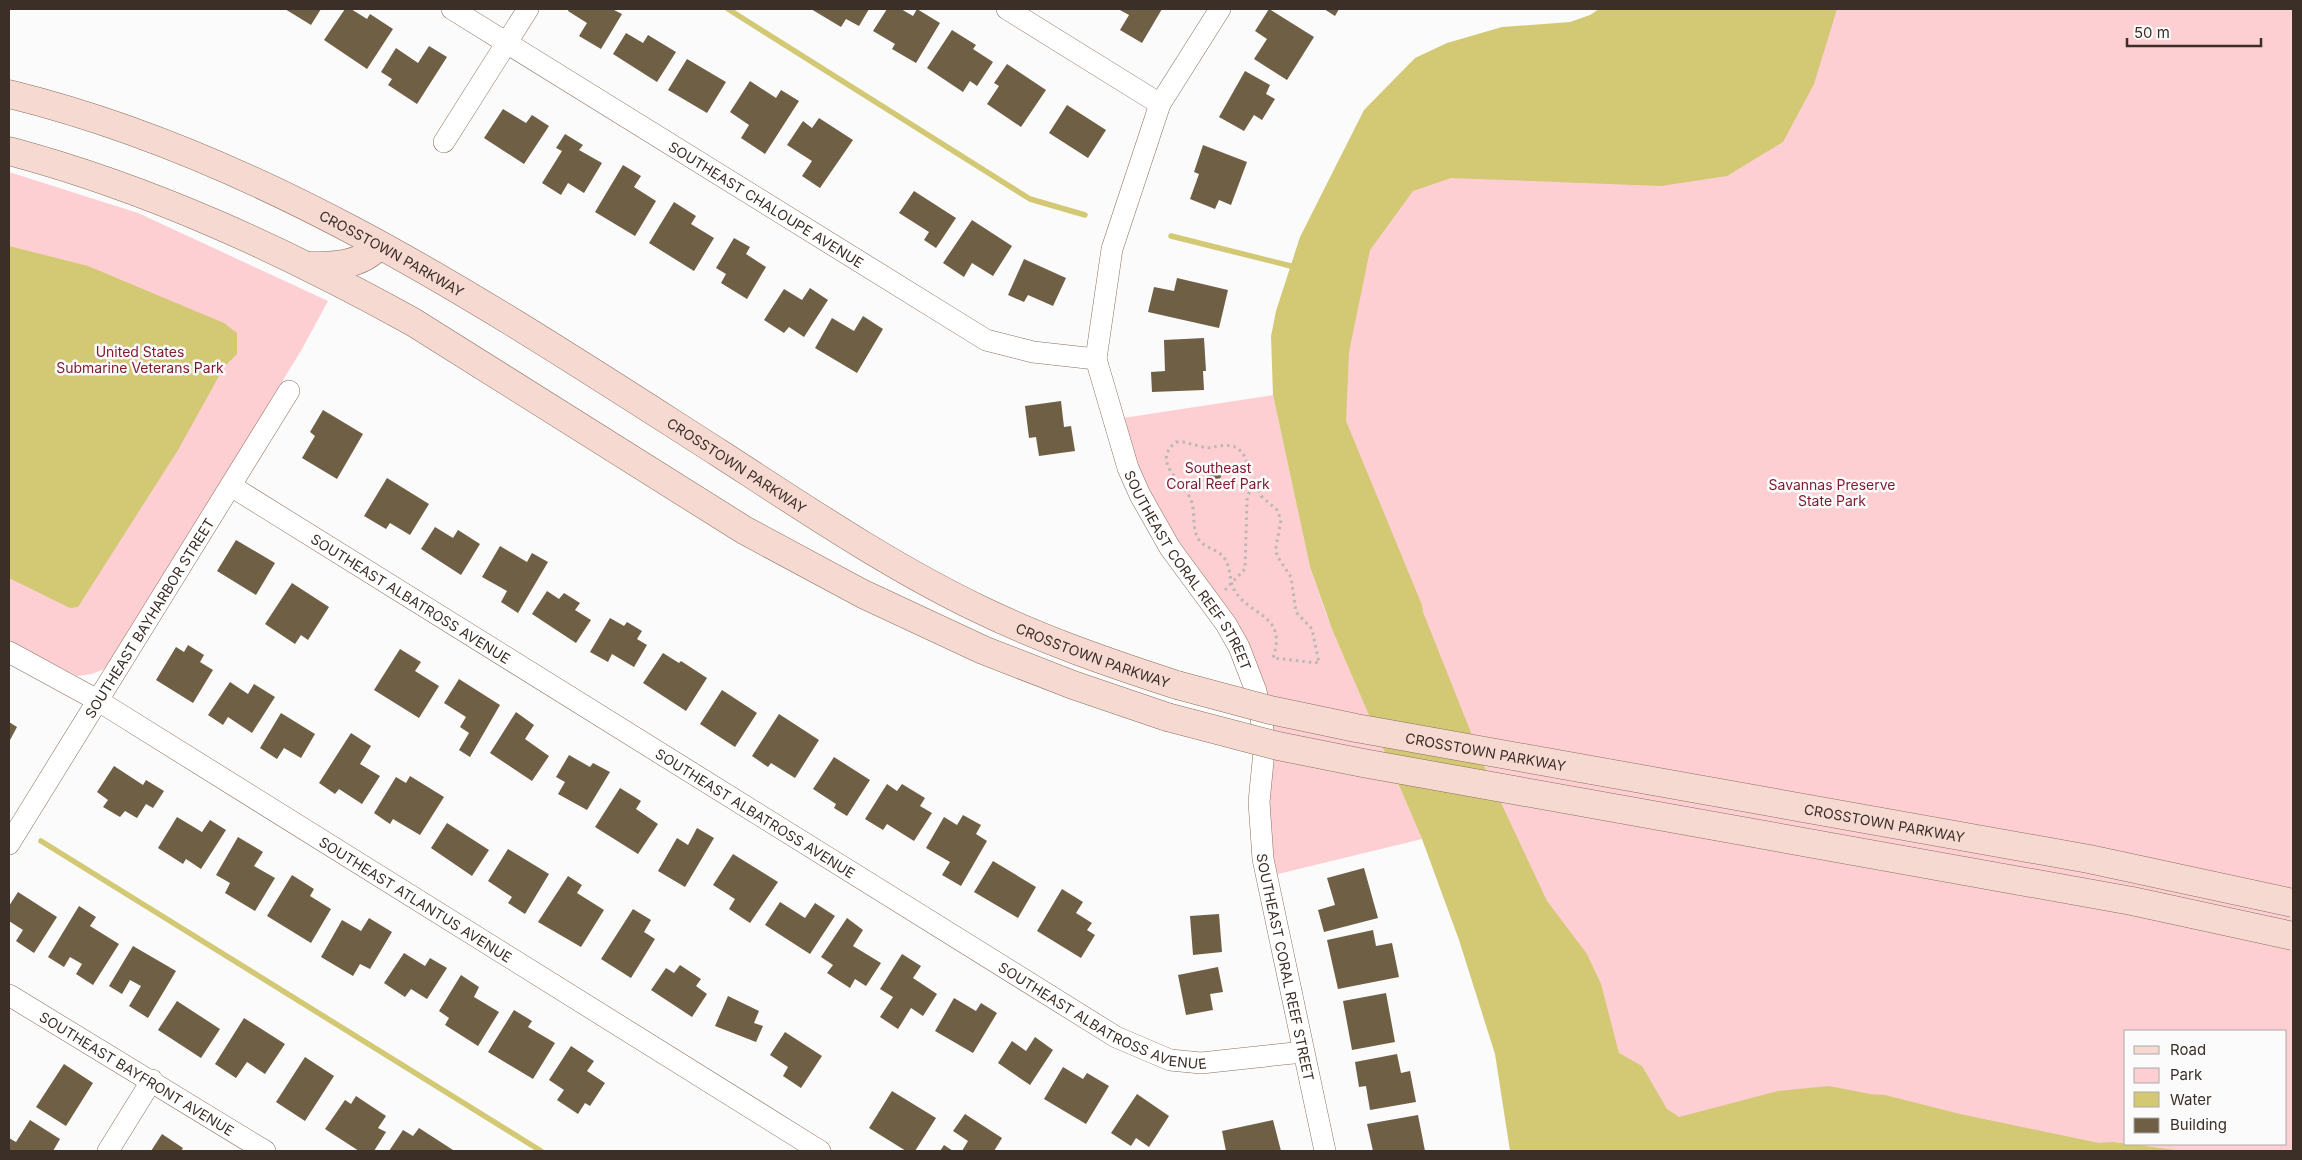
<svg xmlns="http://www.w3.org/2000/svg" width="2302" height="1160" font-family="Inter,sans-serif">
	<style>
		.green { fill: #fdcfd2; fill-rule: evenodd }
		.water { fill: #d3c874 }
		.lines { fill: none; stroke-linecap: round; stroke-linejoin: round }
		.stream { stroke: #d3c874; stroke-width: 5.5 }
		.building { fill: #6f5f45 }
		.street-casing { stroke: #8a6f5c; stroke-width: 22 }
		.secondary-casing { stroke: #8a6f5c; stroke-width: 29 }
		.path { stroke: #bbb7b4; stroke-width: 3; stroke-dasharray: 2.5 4; stroke-linecap: butt }
		.street { stroke: #fff; stroke-width: 21 }
		.secondary { stroke: #f6d9d1; stroke-width: 28 }
		.secondary-bridge-casing { stroke: #8a6f5c; stroke-width: 29; stroke-linecap: butt }
		.secondary-bridge { stroke: #f6d9d1; stroke-width: 28 }
		.labels { text-anchor: middle; dominant-baseline: central; stroke-width: 5; stroke-linejoin: round; paint-order: stroke }
		.street-label { font-size: 14px; fill: #3b2f27; stroke: #fbfbfb }
		.park-label { font-size: 14px; fill: #7f1930; stroke: #fbfbfb }
	</style>
	<rect width="100%" height="100%" fill="#fbfbfb"/>
	<path class="green" d="M1730,9H2293V1151H1563L1307,327L1370,184ZM2126,1031H2286V1144H2126Z
		M9,172L138,213L328,301L302,349L119,648L104,669L92,674L77,676L9,640Z
		M1273,395L1310,567L1327,616L1422,839L1274,875L1267,849V721L1160,518L1130,447L1123,418Z"/>
	<path class="water" d="M1599,9H1837L1814,84L1783,142L1727,176L1661,186L1451,178L1413,191L1370,250L1349,352L1346,421L1422,605L1423,612L1487,773L1547,901L1587,954L1601,984L1619,1053L1642,1066L1667,1109L1679,1117L1778,1091L1829,1086L1870,1094L1885,1095L1960,1114L2099,1143L2113,1142L2183,1151H1510L1495,1054L1459,940L1422,839L1332,629L1310,567L1273,395L1271,336L1276,311L1300,237L1364,110L1415,58L1447,43L1502,27L1570,22L1590,15Z
		M9,246L88,266L224,323L237,333V354L224,367L178,450L78,607L70,608L9,578Z"/>
	<g class="lines">
		<path class="stream" d="M728,9L1030,199L1085,215
			M1171,236L1291,266
			M41,841L541,1151"/>
	</g>
	<path class="building" d="M285,9H321L311,25Z
		M345,9H351L367,19L370,14L393,29L367,69L324,40Z
		M569,9H612L622,14L601,49L579,36L587,23L568,11Z
		M811,9H869L859,26L846,19L841,27Z
		M887,9H901L913,16L917,9L940,23L916,63L892,49L895,44L873,31Z
		M1118,9H1162L1142,43L1120,30L1129,15Z
		M1269,9L1314,37L1287,80L1254,59L1267,39L1255,31Z
		M1324,9H1339L1335,16Z
		M952,30L976,45L973,49L993,62L977,86L970,81L963,92L927,68Z
		M626,33L643,43L648,35L676,52L657,82L613,54Z
		M429,46L447,57L417,104L388,85L392,79L381,72L396,48L418,63Z
		M687,59L726,82L707,113L668,90Z
		M1007,64L1046,90L1021,127L987,104L999,86L994,83Z
		M1245,71L1270,85L1266,94L1275,99L1262,120L1254,115L1244,131L1219,117Z
		M750,81L776,98L781,90L799,101L765,154L741,138L749,125L730,112Z
		M1067,105L1106,130L1088,158L1049,133Z
		M503,109L526,123L532,115L549,126L524,164L484,138Z
		M819,118L853,140L820,188L802,176L812,161L787,145L803,121L812,128Z
		M565,134L583,145L579,150L602,163L584,193L568,183L561,195L542,183L562,151L556,148Z
		M1203,145L1247,162L1231,205L1219,200L1215,209L1190,199L1199,174L1194,172Z
		M623,165L641,176L634,187L656,201L635,236L595,212Z
		M914,191L956,218L936,248L924,240L929,232L899,213Z
		M674,202L696,216L691,224L714,238L694,271L649,243Z
		M972,220L1012,246L993,276L972,263L964,277L943,263Z
		M734,238L750,247L746,254L766,267L747,299L721,283L726,274L716,268Z
		M1024,259L1066,278L1053,306L1028,295L1024,302L1008,295Z
		M1177,278L1228,290L1219,328L1148,312L1154,287L1174,291Z
		M810,288L828,300L804,337L789,327L784,333L764,320L784,289L802,300Z
		M863,316L883,329L857,373L815,348L832,318L854,331Z
		M1204,338L1206,371H1203L1204,390L1152,392L1151,372L1165,371L1164,340Z
		M1061,401L1064,427L1071,426L1075,451L1039,456L1036,437L1029,438L1025,406Z
		M323,410L363,434L337,479L302,458L315,436L310,432Z
		M1206 473a8 8 0 1 1 16 0a8 8 0 1 1-16 0Z
		M387,478L429,504L410,535L390,523L386,529L364,516Z
		M435,527L453,538L458,530L480,544L461,575L421,549Z
		M236,540L275,563L256,595L217,571Z
		M500,546L527,562L532,553L548,562L518,613L501,602L507,591L482,577Z
		M292,583L329,607L308,640L301,635L295,644L265,624Z
		M547,591L559,599L564,593L580,603L575,610L591,620L576,643L532,614Z
		M610,618L624,626L627,622L642,631L637,639L647,645L634,667L612,654L608,662L590,652Z
		M188,645L204,655L200,662L213,670L193,703L156,680L176,647L184,652Z
		M400,649L421,662L415,671L439,686L419,718L374,690Z
		M663,653L679,663L681,661L707,678L686,711L643,683Z
		M459,679L500,705L470,757L459,750L469,733L460,727L466,717L444,703Z
		M230,682L248,694L254,684L275,697L252,733L228,717L223,725L208,715Z
		M722,690L757,713L735,747L700,724Z
		M516,712L534,725L525,739L549,756L532,781L490,753Z
		M281,713L315,734L301,758L284,748L277,759L260,748Z
		M779,714L819,740L795,778L771,763L768,767L752,756Z
		M9,722L17,727L9,742Z
		M351,733L371,746L360,764L380,776L362,804L339,789L335,794L319,783Z
		M569,755L590,767L593,763L610,772L587,810L558,794L565,782L556,777Z
		M834,757L870,780L847,816L834,808L836,804L813,789Z
		M114,766L143,785L146,780L164,791L153,808L146,804L137,818L125,811L120,817L103,807L108,800L97,792Z
		M410,776L444,797L420,835L393,819L390,824L374,813L396,777L406,783Z
		M887,784L897,791L902,784L925,798L920,806L932,813L914,841L887,824L883,830L865,819Z
		M620,788L641,801L636,809L658,824L638,854L595,827Z
		M963,815L981,825L976,834L987,841L961,886L942,875L950,862L926,848L944,817L957,825Z
		M177,817L202,832L210,820L226,830L201,869L186,859L183,864L158,848Z
		M447,823L489,850L472,876L431,848Z
		M697,828L714,838L685,887L658,871L677,838L688,845Z
		M238,837L263,852L254,866L275,878L255,911L225,893L230,883L216,875Z
		M508,849L549,874L525,914L508,903L512,897L488,881Z
		M733,854L778,882L750,923L729,909L735,899L713,885Z
		M993,861L1036,887L1018,918L974,892Z
		M1364,868L1378,918L1324,932L1318,910L1335,905L1327,878Z
		M292,875L314,889L310,896L331,909L311,943L267,916Z
		M568,876L582,885L577,893L604,910L581,947L538,922Z
		M1062,889L1083,902L1076,913L1092,923L1087,930L1095,935L1081,958L1037,931Z
		M18,892L57,917L34,953L16,941L23,930L9,921V906Z
		M780,902L805,918L815,903L835,916L810,954L765,925Z
		M79,906L96,917L90,926L119,944L93,985L76,974L82,964L70,957L64,967L48,957Z
		M633,909L651,920L644,932L655,939L631,978L601,959Z
		M1219,914L1222,952L1193,955L1190,916Z
		M369,918L392,932L370,969L360,964L353,976L321,957L342,920L361,931Z
		M847,918L863,930L853,946L881,963L866,986L855,979L850,988L827,973L833,965L821,957Z
		M1373,930L1376,946L1392,943L1399,977L1338,989L1327,940Z
		M133,946L176,971L148,1018L129,1006L141,986L130,980L122,994L109,986Z
		M404,953L425,966L430,958L447,968L427,999L411,989L405,997L384,983Z
		M902,954L921,966L913,978L937,994L923,1016L911,1008L898,1029L880,1017L893,997L880,989Z
		M680,965L701,979L696,986L707,994L692,1017L651,990L666,968L674,973Z
		M1218,967L1223,992L1210,994L1213,1010L1186,1015L1178,975Z
		M461,975L479,987L474,997L499,1012L478,1046L445,1025L449,1018L439,1011Z
		M1386,993L1395,1042L1352,1050L1343,1001Z
		M728,996L759,1011L754,1023L763,1026L756,1042L715,1026Z
		M954,998L976,1011L981,1003L997,1013L973,1053L935,1031Z
		M177,1001L220,1029L201,1058L158,1030Z
		M514,1010L532,1021L528,1027L555,1043L533,1079L488,1052Z
		M244,1018L285,1044L265,1074L247,1062L236,1078L215,1064Z
		M785,1032L822,1056L801,1088L783,1076L788,1067L770,1055Z
		M1035,1037L1053,1050L1030,1085L998,1063L1012,1041L1026,1051Z
		M571,1046L594,1061L587,1071L605,1083L590,1106L585,1103L578,1114L557,1100L564,1090L549,1080Z
		M1397,1054L1401,1073L1410,1071L1416,1102L1370,1110L1366,1086L1359,1087L1355,1062Z
		M305,1057L334,1076L305,1121L276,1102Z
		M64,1064L93,1083L66,1126L36,1107Z
		M1063,1067L1083,1079L1087,1073L1109,1086L1086,1124L1044,1099Z
		M892,1091L936,1118L915,1151H906L869,1128Z
		M1137,1094L1169,1116L1149,1147L1136,1138L1131,1146L1111,1133Z
		M356,1096L386,1116L378,1128L386,1132L374,1151H359L325,1129L345,1100L351,1104Z
		M965,1114L1002,1138L994,1151H962L968,1141L953,1131Z
		M1418,1115L1425,1151H1373L1367,1124Z
		M30,1120L60,1139L53,1151H9V1138L16,1142Z
		M1273,1120L1281,1151H1226L1222,1131Z
		M419,1128L453,1150L452,1151H389L403,1130L413,1136Z
		M162,1134L183,1148L181,1151H151Z
		M944,1145L953,1151H940Z"/>
	<g class="lines">
		<defs>
			<g id="street">
				<path id="s1" d="M452,9L986,340L1033,352L1096,359"/>
				<path d="M1007,9L1160,104"/>
				<path id="s2" d="M1220,9L1160,104L1112,249L1096,359L1128,468L1140,495L1170,548L1226,624L1239,647L1256,691L1265,741L1259,802L1263,859L1325,1151"/>
				<path d="M444,142L528,9"/>
				<path id="s3" d="M231,486L1116,1037L1170,1060L1201,1063L1303,1052"/>
				<path id="s4" d="M9,652L97,700L820,1151"/>
				<path id="s5" d="M9,844L289,391"/>
				<path id="s6" d="M9,995L265,1151"/>
				<path d="M108,1151L152,1080"/>
			</g>
			<g id="secondary">
				<path id="s7" d="M9,94C270,158 495,310 719,453C804,508 888,565 979,609C1043,640 1109,663 1177,685"/>
				<path d="M9,151C151,189 285,251 413,322L744,530L863,594L983,650L1073,685L1167,717"/>
				<path d="M307,266C334,266 361,266 379,245"/>
			</g>
		</defs>
		<use href="#street" class="street-casing"/>
		<use href="#secondary" class="secondary-casing"/>
		<path class="path" d="M1176,442H1183L1207,448L1226,445L1236,447L1243,453L1261,496L1277,510L1281,520L1276,547L1277,556L1291,577L1296,612L1312,629L1319,663L1273,658C1287,616 1254,617 1237,594C1228,583 1232,570 1225,559C1218,549 1207,549 1200,541C1191,531 1196,513 1191,500C1184,481 1150,463 1176,442Z
			M1184,490L1208,477
			M1225,590L1245,569L1247,500L1249,493L1256,486"/>
		<use href="#street" class="street"/>
		<use href="#secondary" class="secondary"/>
		<defs>
			<g id="secondary-bridge">
				<path id="s8" d="M1177,685L1270,710L1356,728L2089,859L2293,903"/>
				<path d="M1167,717L1278,746L1363,763L2132,901L2293,936"/>
			</g>
		</defs>
		<use href="#secondary-bridge" class="secondary-bridge-casing"/>
		<use href="#secondary-bridge" class="secondary-bridge"/>
	</g>
	<g class="labels">
		<g class="street-label">
			<text stroke="none"><textPath href="#s1" startOffset="370">SOUTHEAST CHALOUPE AVENUE</textPath></text>
			<text stroke="none"><textPath href="#s7" startOffset="416">CROSSTOWN PARKWAY</textPath></text>
			<text stroke="none"><textPath href="#s7" startOffset="821">CROSSTOWN PARKWAY</textPath></text>
			<text stroke="none"><textPath href="#s2" startOffset="609">SOUTHEAST CORAL REEF STREET</textPath></text>
			<text stroke="none"><textPath href="#s3" startOffset="212">SOUTHEAST ALBATROSS AVENUE</textPath></text>
			<text stroke="none"><textPath href="#s5" startOffset="266">SOUTHEAST BAYHARBOR STREET</textPath></text>
			<text stroke="none"><textPath href="#s7" startOffset="1226">CROSSTOWN PARKWAY</textPath></text>
			<text stroke="none"><textPath href="#s8" startOffset="316">CROSSTOWN PARKWAY</textPath></text>
			<text stroke="none"><textPath href="#s3" startOffset="618">SOUTHEAST ALBATROSS AVENUE</textPath></text>
			<text stroke="none"><textPath href="#s8" startOffset="721">CROSSTOWN PARKWAY</textPath></text>
			<text stroke="none"><textPath href="#s4" startOffset="476">SOUTHEAST ATLANTUS AVENUE</textPath></text>
			<text stroke="none"><textPath href="#s2" startOffset="1028">SOUTHEAST CORAL REEF STREET</textPath></text>
			<text stroke="none"><textPath href="#s3" startOffset="1022">SOUTHEAST ALBATROSS AVENUE</textPath></text>
			<text stroke="none"><textPath href="#s6" startOffset="150">SOUTHEAST BAYFRONT AVENUE</textPath></text>
		</g>
		<g class="park-label">
			<text x="140" y="351">United States<tspan x="140" dy="16">Submarine Veterans Park</tspan></text>
			<text x="1218" y="467">Southeast<tspan x="1218" dy="16">Coral Reef Park</tspan></text>
			<text x="1832" y="484">Savannas Preserve<tspan x="1832" dy="16">State Park</tspan></text>
		</g>
	</g>
	<rect width="2302" height="1160" fill="none" stroke="#3b2f27" stroke-width="20"/>
	<rect x="2124" y="1030" width="162" height="115" fill="#fbfbfb" stroke="#aea9a6"/>
	<rect x="2134" y="1046" width="25" height="8" fill="#f6d9d1" stroke="#aea9a6"/>
	<text x="2170" y="1055" font-size="15" fill="#3b2f27">Road</text>
	<rect x="2134" y="1068" width="25" height="15" fill="#fdcfd2" stroke="#aea9a6"/>
	<text x="2170" y="1080" font-size="15" fill="#3b2f27">Park</text>
	<rect x="2134" y="1092" width="25" height="15" fill="#d3c874" stroke="#aea9a6"/>
	<text x="2170" y="1105" font-size="15" fill="#3b2f27">Water</text>
	<rect x="2134" y="1118" width="25" height="15" fill="#6f5f45" stroke="#aea9a6"/>
	<text x="2170" y="1130" font-size="15" fill="#3b2f27">Building</text>
	<path d="M2127 38v8h134v-8" fill="none" stroke="#3b2f27" stroke-width="2.5"/>
	<text x="2134" y="38" font-size="15" fill="#3b2f27" stroke="#fbfbfb" stroke-width="4" paint-order="stroke">50 m</text>
</svg>
